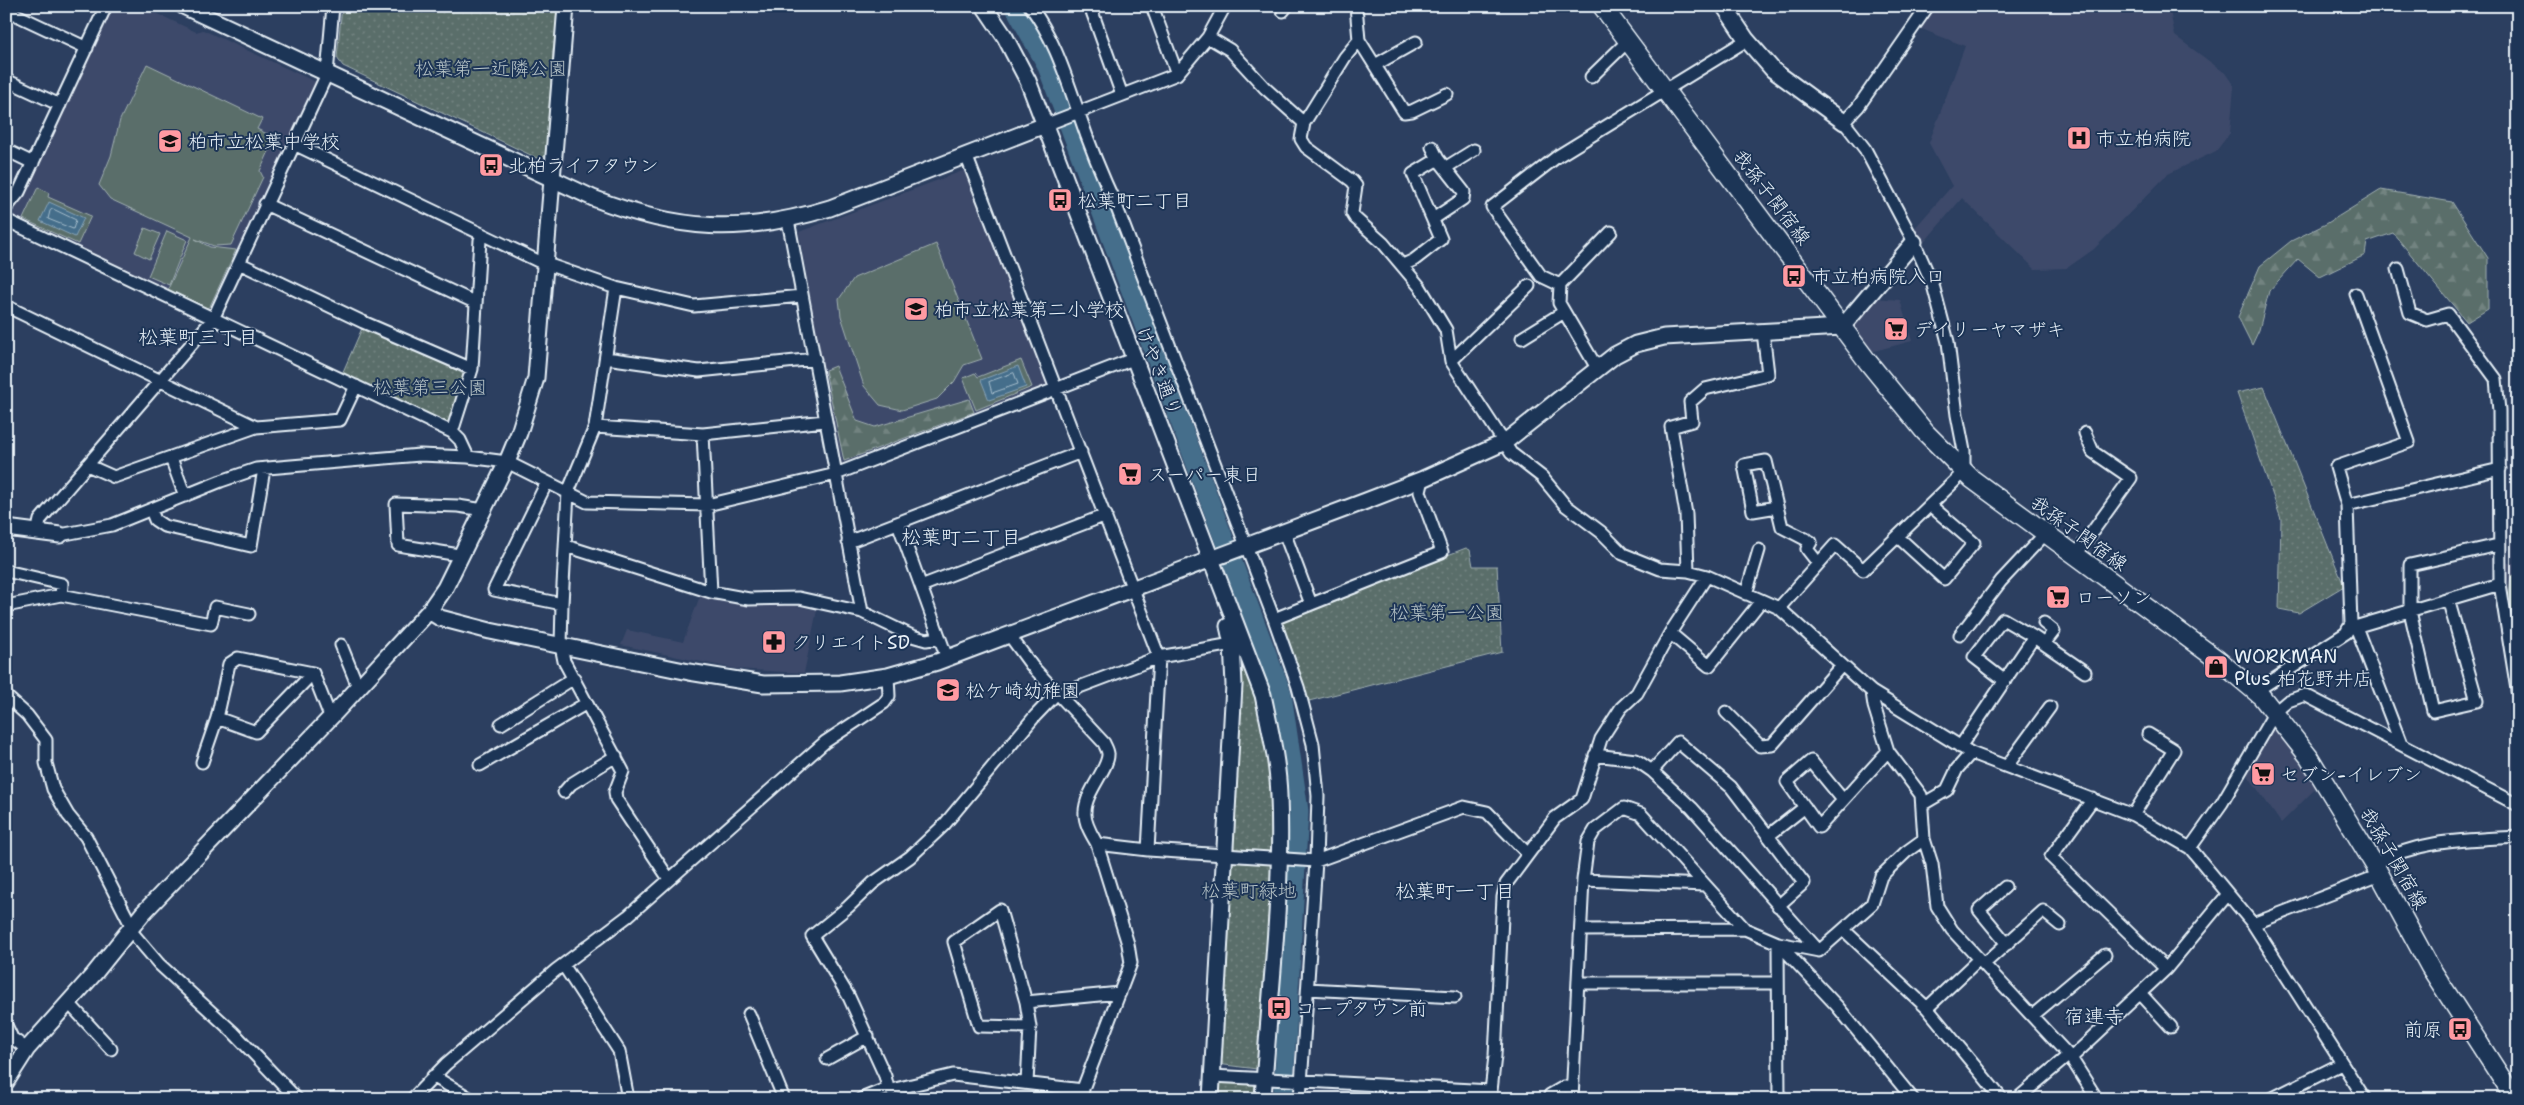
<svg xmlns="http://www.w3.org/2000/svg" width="2524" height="1105" font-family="'Shantell Sans','Klee One',sans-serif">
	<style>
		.built { fill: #3e4a6a }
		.grass { fill: #5a6e6a; stroke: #a1b0b1 }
		.forest { fill: url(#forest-firs); stroke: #a1b0b1 }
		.park { fill: url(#park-dots); stroke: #a1b0b1 }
		.water { fill: #446e8b; stroke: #86a2b7 }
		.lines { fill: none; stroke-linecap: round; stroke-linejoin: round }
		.shore { stroke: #a6bdcc; stroke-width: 1 }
		.river { stroke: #446e8b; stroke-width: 19 }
		.street-casing { stroke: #e8f1f8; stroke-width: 15 }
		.secondary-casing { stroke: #e8f1f8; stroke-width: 19 }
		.primary-casing { stroke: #e8f1f8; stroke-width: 21 }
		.street { stroke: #1d3557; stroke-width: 11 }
		.secondary { stroke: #1d3557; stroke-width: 15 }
		.primary { stroke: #1d3557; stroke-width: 18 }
		.labels { text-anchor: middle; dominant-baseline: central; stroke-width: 4; stroke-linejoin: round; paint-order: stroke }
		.park-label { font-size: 19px; fill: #b6c3c6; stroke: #1d3557 }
		.poi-label { font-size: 19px; fill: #e8f1f8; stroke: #1d3557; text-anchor: start }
		.street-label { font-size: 19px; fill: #e8f1f8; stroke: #1d3557 }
		.neighbourhood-label { font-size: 20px; fill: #e8f1f8; stroke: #1d3557 }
	</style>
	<defs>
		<pattern id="forest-firs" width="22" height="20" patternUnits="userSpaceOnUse" patternTransform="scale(1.25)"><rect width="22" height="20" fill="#5a6e6a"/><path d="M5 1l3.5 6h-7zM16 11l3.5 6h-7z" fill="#728380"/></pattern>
		<pattern id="park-dots" width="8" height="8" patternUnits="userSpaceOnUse" patternTransform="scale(1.25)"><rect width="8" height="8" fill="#5a6e6a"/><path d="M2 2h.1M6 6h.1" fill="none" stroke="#728380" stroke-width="1.8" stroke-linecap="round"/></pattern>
	</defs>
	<rect width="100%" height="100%" fill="#2c3f60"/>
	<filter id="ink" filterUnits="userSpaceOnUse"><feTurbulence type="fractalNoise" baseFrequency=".02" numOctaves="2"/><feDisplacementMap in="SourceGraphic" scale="10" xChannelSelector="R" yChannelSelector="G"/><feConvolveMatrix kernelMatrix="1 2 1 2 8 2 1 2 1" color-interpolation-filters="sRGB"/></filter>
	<g filter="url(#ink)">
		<path class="built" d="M114,6H155L156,13L196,32L203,30L318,83L212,309L206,311L13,218L10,214L23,198Z
			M1935,6H2169L2175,36L2225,73L2234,86L2230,133L2216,151L2168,174L2094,249L2067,268L2035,269L1962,198L1921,246L1914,229L1952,186L1929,143L1965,46L1919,28Z
			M968,169L1049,386L843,467L838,464L799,232Z
			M1873,298L1900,300L1912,341L1870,352L1854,332L1856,319Z
			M2503,563H2518V680L2513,651Z
			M700,596L727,603L797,606L817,610L804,673L736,669L621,645L627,630L683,642Z
			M2274,723L2319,785L2281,823L2245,771Z"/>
		<path class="grass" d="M147,64L262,119L257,129L275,138L260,171L263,177L231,245L214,246L195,239L210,247L236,250L210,306L207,308L168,289L192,237L110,199L99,185L111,156L120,120Z
			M38,187L49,193L48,197L91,216L78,244L23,219Z
			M145,228L160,234L149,259L135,252Z
			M167,231L187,240L169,285L148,276Z
			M936,244L982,359L964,365L954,382L937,399L902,410L880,405L864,386L841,316L839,299L854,278Z
			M1021,360L1032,387L976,410L963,378L975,373L978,377Z
			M2518,574V634C2508,616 2508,596 2511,576Z"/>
		<path class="forest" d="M2381,190L2452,202L2488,258V309L2467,322L2393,233L2367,242L2365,255L2320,277L2298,259L2269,291L2259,330L2252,345L2238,317L2260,266L2291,241L2326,224Z
			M835,366L857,421L875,427L969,399L974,412L844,461L825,370Z"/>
		<path class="park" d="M342,6H559L553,51L546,156L539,159L343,66L337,58Z
			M363,326L462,373L464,377L449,421L445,422L342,374Z
			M2264,387L2344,586L2299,613L2279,609L2281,519L2237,393Z
			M1466,548L1470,550L1473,566H1497L1502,652L1305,702L1278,620Z
			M1240,652L1249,667L1271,758L1274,850L1271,853L1232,851L1229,847Z
			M1232,860L1270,863L1273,866L1261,1067L1257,1069L1217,1064L1229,863Z
			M1220,1081L1257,1083L1259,1099H1215Z"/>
		<path class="water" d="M49,202L84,218L75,237L40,221Z
			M1018,366L1026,387L989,400L981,380Z"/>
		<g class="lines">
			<path class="shore" d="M53,209L76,220L73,229L48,219L50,211Z
				M1014,373L1018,384L992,393L989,382Z"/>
			<path class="river" d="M1014,6L1046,64L1282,694L1299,811L1283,1099"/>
			<defs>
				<path id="street" d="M1030,6C1054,38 1065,74 1078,111C1089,144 1102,176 1117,208L1274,619L1298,687L1313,744L1318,796L1316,861L1300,1099
					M1090,6L1122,95
					M1152,6L1177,74
					M1356,6L1359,40L1345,57L1304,123L1301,139L1306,147L1352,181L1356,186L1352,213L1355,218L1383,243L1420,287L1446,330L1451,361L1511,453L1542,477L1565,505L1601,532L1623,554L1660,569L1688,571L1707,576L1779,608L1872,692L1971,753L2133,815L2190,848L2253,924L2365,1099
					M6,10L87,48
					M1283,11L1287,6
					M1208,37L1230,50L1265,88L1304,123
					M1359,40L1404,112L1412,111L1447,94
					M1375,65L1416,42
					M1591,77L1628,41
					M6,80L60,105
					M1045,125L1177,74L1208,37L1225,6
					M294,144L538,261L616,288L595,427L568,492L562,604L494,590L547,482
					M6,150L33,163
					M966,155L1159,657L1148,850
					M1445,168L1474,150
					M265,204L472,301H476
					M6,208L19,192L106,6
					M1433,219L1463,199L1464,192L1438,159
					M6,220L452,432L472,369L480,240L483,235
					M788,220L862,612
					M239,263L363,322L472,369
					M1403,265L1414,260L1441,239L1413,174L1438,159L1432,147
					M2398,269L2410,313L2427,320L2448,314L2496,379L2499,411L2500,584L2518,696
					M1560,285L1541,276L1492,207L1558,156L1747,40
					M616,288L694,306L802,296
					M6,306L256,427
					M1522,338L1564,312
					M606,358L699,371L815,359
					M1451,361L1529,286
					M1597,368L1559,303L1560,285L1611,232
					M595,427L703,434L825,421
					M452,432L460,440L468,457
					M703,434L711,592
					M171,458L185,496
					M87,465L114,477L256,427L340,420L356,386
					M2347,505L2336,467L2409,442L2356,294
					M1777,507L1753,511L1744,465L1766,461L1782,527L1811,542L1807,549L1818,563
					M151,510L155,520L164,526L251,546L264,469
					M898,523L947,658
					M1284,532L1311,604
					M37,533L40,520L213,319L327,74L333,6
					M60,535L112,525L221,481L256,469L420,455L468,457L507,462L587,502L707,505L836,474L1133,359
					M1898,537L1944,579L1974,543L1930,505
					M848,542L1081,452
					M566,546L711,592L749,599L799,598L862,612L912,636L926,640L939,638
					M2075,556L2131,478L2093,452L2085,433
					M461,557L453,554L398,545L396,504L458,506L484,510
					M6,571L62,584L61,595
					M1688,571L1686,514L1671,427L1692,421L1690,402L1705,389L1768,374L1763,332
					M921,586L1106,515
					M1746,594L1759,550
					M2448,599L2477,701L2433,711L2410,611V565L2498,545
					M562,604L561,646L564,661L623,771L615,792L616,799L669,879
					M6,606L61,595L211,624L215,607L249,614
					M1779,608L1835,545L1863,570L1964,472V451L1957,415L1948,342L1933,285L1914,242L1865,149L1844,122L1858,107L1928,6
					M1274,619L1442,552L1420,492L1423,479
					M2356,627L2401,744
					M2348,629L2500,584
					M1670,633L1709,666L1761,601
					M1960,635L2001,581L2045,534
					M1010,636L1032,666L1104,743C1105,746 1108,750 1108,754C1109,768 1085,792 1085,812C1084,823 1092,835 1097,844
					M2044,644L2054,631L2044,623
					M341,645L356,682L360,686
					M2005,681L1974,657L2003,619L2034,637L2085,672
					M2256,691L2346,633L2351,624L2347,505L2500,469
					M1872,692L1874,706L1888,751L1921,795L1924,839L1932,864L1937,906L1952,930L2071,1058L2097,1099
					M1058,695L1159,657L1232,644
					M6,696L27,715L46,740V763L53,789L68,815L86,837L132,927
					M1726,712L1760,746L1772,745L1842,665
					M217,718L256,732L313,673
					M501,724L574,678
					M1960,747L2034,637
					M1595,755L1636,760L1652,771L1692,808L1819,951
					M202,762L217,718L229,664L238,658L313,673L328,711L333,715
					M480,765L587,703
					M2007,766L2050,707
					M1652,771L1678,742L1731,787L1804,883L1778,906
					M564,792L571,784L616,756
					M2093,799L2051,857L2166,969
					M1843,800L1811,761L1787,782L1819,827L1888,751
					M1923,804L1947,790L1957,769L1971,753
					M2133,815L2174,750L2148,734
					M1768,836L1805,807
					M2190,848L2222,803L2275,712L2288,701L2305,695L2518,805
					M2374,864C2421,839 2466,840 2518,837
					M1583,880L1705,885
					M2005,887L1979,910L2007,944
					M2253,924L2380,875
					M130,930L159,964L233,1032L297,1099
					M1581,930L1745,929L1778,943L1819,951L1872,904L1881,876L1906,852L1924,839
					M1845,931L1927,1008L2002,1099
					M1778,943L1779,1099
					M1779,944L1837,1006L1913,1099
					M1984,964L2043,911L2060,925
					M564,966L619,1051L628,1099
					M1578,983H1778
					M1308,989L1455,997
					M2140,993L2171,1027
					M68,1002L111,1049
					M1026,1002L1030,1027L1027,1083
					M1927,1008L1979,959
					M749,1014L784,1099
					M2032,1016L2105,955
					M6,1025L12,1038L27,1049
					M1030,1027L979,1026L954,942L1000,910L1026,1002L1120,993
					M2071,1058L2166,969L2228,894
					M827,1059L868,1036
					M433,1076L471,1099
					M1212,1076L1491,1091L1495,1056L1503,897L1506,884L1555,818L1582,799L1601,739L1621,708L1637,693L1670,633L1707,576
					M888,1088L891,1090L953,1075L1083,1090
					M412,1099L446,1064L556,970L628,916L825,742L884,703L889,696L888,676
					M861,1099L888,1088L885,1076L849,997L812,936L848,907L873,883L910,857L944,825L1035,716L1057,693
					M1079,1099L1131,963L1128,944L1097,844L1148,850L1316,861L1464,807L1487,812L1527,853
					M1550,1099V1095L1564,1087L1572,1088
					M1572,1099L1583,880L1588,842L1595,830L1624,808L1641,814L1745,929
					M2017,1099L2069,1055
					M2271,1099L2341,1064"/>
				<path id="secondary" d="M183,6L593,198C678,231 742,235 830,208L1045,125
					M984,6L1005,37L1028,81L1263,695C1270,729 1278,762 1279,796C1283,897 1269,998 1263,1099
					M1724,6L1746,39L1773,70L1844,122
					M6,528L60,535
					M429,611L440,618L490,631L689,672L763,684L840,683L888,676L937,662L1366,501L1423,479L1505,442L1615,355L1636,344L1664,337L1842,327L1914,242
					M6,1082L27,1049L94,974L143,913L333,715L429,611L445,588L507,462L519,433L536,378L566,6
					M1211,1099L1234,685L1232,644L1228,626"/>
				<path id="primary" d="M1602,6L1868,362L1925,432L1972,479L2218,660L2261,696L2309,757L2374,864L2430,967L2515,1099"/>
			</defs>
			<use href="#street" class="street-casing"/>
			<use href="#secondary" class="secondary-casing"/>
			<use href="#primary" class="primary-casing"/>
			<use href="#street" class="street"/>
			<use href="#secondary" class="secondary"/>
			<use href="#primary" class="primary"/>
		</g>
	</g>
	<defs>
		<symbol id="hospital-square" viewBox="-11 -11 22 22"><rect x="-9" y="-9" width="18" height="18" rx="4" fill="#ff9aa2" stroke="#1d3557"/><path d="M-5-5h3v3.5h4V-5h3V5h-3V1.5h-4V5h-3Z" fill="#111"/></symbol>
		<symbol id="school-square" viewBox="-11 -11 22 22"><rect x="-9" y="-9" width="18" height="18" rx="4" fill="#ff9aa2" stroke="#1d3557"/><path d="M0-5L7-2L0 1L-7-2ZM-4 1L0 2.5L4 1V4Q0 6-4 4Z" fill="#111"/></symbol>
		<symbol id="bus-square" viewBox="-11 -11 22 22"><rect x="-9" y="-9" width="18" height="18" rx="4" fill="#ff9aa2" stroke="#1d3557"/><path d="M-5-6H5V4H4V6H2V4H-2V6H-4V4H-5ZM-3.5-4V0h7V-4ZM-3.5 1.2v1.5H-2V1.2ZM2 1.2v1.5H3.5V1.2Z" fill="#111"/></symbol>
		<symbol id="supermarket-square" viewBox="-11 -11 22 22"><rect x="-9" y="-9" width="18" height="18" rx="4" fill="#ff9aa2" stroke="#1d3557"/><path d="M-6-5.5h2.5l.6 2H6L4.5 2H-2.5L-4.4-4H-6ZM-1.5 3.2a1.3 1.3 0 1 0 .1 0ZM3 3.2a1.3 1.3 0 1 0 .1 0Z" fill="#111"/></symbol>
		<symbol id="pharmacy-square" viewBox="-11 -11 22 22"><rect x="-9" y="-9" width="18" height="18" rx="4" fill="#ff9aa2" stroke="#1d3557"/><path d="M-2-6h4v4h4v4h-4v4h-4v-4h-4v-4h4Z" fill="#111"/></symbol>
		<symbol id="shop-square" viewBox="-11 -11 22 22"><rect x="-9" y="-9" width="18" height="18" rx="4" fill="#ff9aa2" stroke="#1d3557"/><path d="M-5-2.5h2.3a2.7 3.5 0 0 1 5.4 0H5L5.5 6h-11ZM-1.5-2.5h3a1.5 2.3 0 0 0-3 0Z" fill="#111"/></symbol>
	</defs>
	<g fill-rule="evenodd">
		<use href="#hospital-square" x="2065" y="124" width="28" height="28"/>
		<use href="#school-square" x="156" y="127" width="28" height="28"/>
		<use href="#bus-square" x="477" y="151" width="28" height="28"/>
		<use href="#bus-square" x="1046" y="186" width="28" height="28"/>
		<use href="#bus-square" x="1780" y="262" width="28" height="28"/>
		<use href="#school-square" x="902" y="295" width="28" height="28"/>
		<use href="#supermarket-square" x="1882" y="315" width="28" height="28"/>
		<use href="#supermarket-square" x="1116" y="460" width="28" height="28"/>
		<use href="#supermarket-square" x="2044" y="583" width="28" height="28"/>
		<use href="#pharmacy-square" x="760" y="628" width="28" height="28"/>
		<use href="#shop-square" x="2202" y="653" width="28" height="28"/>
		<use href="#school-square" x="934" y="676" width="28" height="28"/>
		<use href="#supermarket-square" x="2249" y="760" width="28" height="28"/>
		<use href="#bus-square" x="1265" y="994" width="28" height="28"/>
		<use href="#bus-square" x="2446" y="1015" width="28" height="28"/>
	</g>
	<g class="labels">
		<g class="park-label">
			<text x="491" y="68">松葉第一近隣公園</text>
			<text x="430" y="387">松葉第三公園</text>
			<text x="1447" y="612">松葉第一公園</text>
			<text x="1249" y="890">松葉町緑地</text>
		</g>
		<g class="poi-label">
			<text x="2096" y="138">市立柏病院</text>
			<text x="188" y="141">柏市立松葉中学校</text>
			<text x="508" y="165">北柏ライフタウン</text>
			<text x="1078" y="200">松葉町二丁目</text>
			<text x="1812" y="276">市立柏病院入口</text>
			<text x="934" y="309">柏市立松葉第二小学校</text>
			<text x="1914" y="329">デイリーヤマザキ</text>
			<text x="1148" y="474">スーパー東日</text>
			<text x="2076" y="597">ローソン</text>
			<text x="792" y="642">クリエイトSD</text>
			<text x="2234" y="656">WORKMAN<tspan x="2234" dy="22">Plus 柏花野井店</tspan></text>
			<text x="966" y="690">松ケ崎幼稚園</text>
			<text x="2280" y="774">セブン-イレブン</text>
			<text x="1296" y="1008">コープタウン前</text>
			<text x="2442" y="1029" text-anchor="end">前原</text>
		</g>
		<g class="street-label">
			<text transform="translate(1772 197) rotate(53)">我孫子関宿線</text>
			<text transform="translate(1159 371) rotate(69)">けやき通り</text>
			<text transform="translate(2079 533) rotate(36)">我孫子関宿線</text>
			<text transform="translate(2394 858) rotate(60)">我孫子関宿線</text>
		</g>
		<g class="neighbourhood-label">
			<text x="198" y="337">松葉町三丁目</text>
			<text x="961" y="537">松葉町二丁目</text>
			<text x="1455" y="891">松葉町一丁目</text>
			<text x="2094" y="1016">宿連寺</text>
		</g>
	</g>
	<rect width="2524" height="1105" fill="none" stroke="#1d3557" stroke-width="25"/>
	<rect x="12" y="12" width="2499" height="1080" fill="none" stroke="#e8f1f8" stroke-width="2" filter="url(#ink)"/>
</svg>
